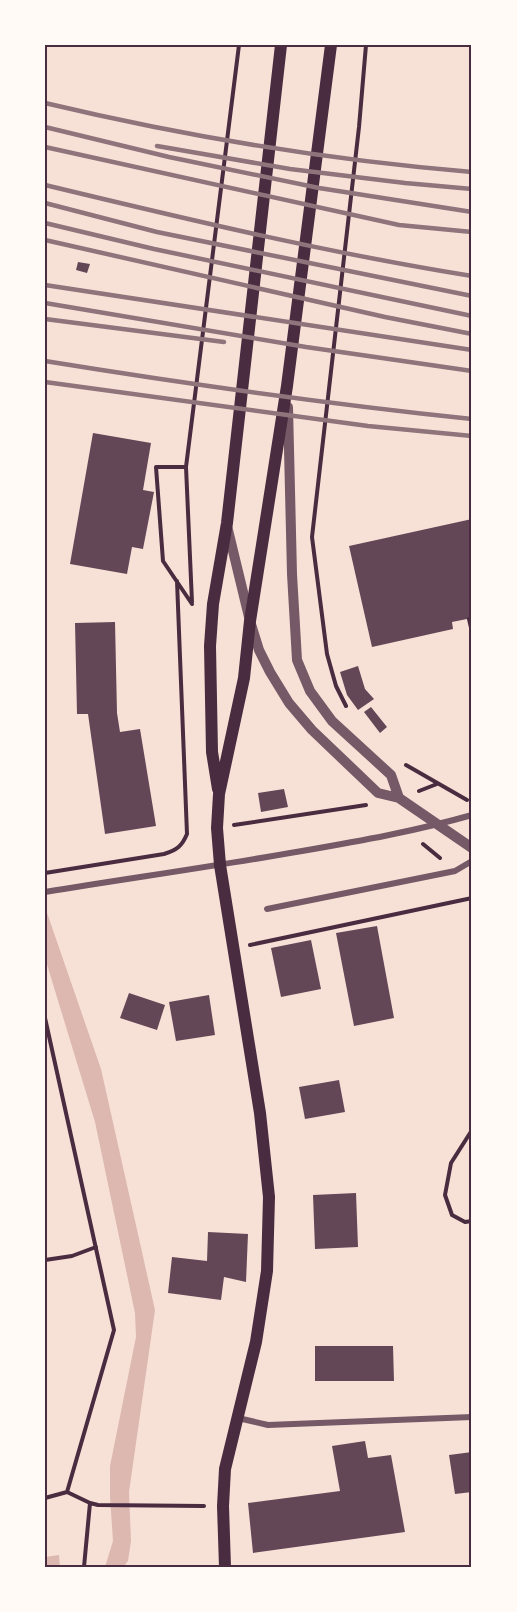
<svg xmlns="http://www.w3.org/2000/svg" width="517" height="1612" font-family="Montserrat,sans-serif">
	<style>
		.water { fill: #dcb8b0 }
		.building { fill: #644757 }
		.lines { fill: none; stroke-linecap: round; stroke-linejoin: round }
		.path { stroke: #4a2c40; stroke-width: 4 }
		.minor { stroke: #755966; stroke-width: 6 }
		.tertiary { stroke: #755966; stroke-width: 10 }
		.secondary { stroke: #4a2c40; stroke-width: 12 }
		.rail { stroke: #8f747c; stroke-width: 4.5 }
		.neatline { fill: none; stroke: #4a2c40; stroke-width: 2 }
	</style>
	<rect width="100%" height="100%" fill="#f7e1d7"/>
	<path class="water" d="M45,907L101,1069L155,1310L129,1492L131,1541L128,1561L123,1567H105L113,1541L110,1497V1466L136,1337L135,1313L95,1122L45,958Z
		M59,1555L60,1567H45V1557Z"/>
	<path class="building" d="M78,262L90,264L87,273L76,270Z
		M93,433L151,443L143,490L154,492L143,549L132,547L127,574L70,564Z
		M472,519V618L452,622L453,629L372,647L349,546Z
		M115,622L117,713L120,732L140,729L156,826L105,834L88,714H77L75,623Z
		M358,666L365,689L374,699L358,710L347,695L340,672Z
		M371,707L387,727L380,733L364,712Z
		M284,789L288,807L261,812L258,793Z
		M377,926L394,1018L354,1026L336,933Z
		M311,940L321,989L281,997L271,948Z
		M129,993L165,1005L157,1030L120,1018Z
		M209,995L215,1035L176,1041L169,1002Z
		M339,1080L345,1112L305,1119L299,1087Z
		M356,1193L358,1247L315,1249L313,1195Z
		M208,1232L248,1234L246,1282L224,1277L221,1300L168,1293L172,1257L207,1261Z
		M315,1346H393L394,1381H315Z
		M365,1441L368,1458L391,1455L405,1532L253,1553L248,1503L340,1491L332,1446Z
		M472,1452V1492L455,1494L449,1455Z"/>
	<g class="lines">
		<path class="path" d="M186,467H156L163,561L192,604
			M192,602L186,467L239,45
			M469,619L472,632
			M346,706L336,686L327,654L312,537L359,127L366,45
			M406,765L467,800
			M419,791L437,784
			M234,825L366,805
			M423,844L440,858
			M45,873L164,854C177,850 182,846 187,834L177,581
			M250,945L472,898
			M45,1018L114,1330L67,1492
			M472,1130L451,1163L445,1195L452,1215L465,1222L472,1221
			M45,1260L72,1256L96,1247
			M45,1498L67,1492L90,1503L98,1505L204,1506
			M84,1567L90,1503"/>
		<path class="minor" d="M45,892C131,878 217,866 302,851C360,841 416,831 472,815
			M267,909L455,871L472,861
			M238,1418L268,1425L472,1417"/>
		<path class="tertiary" d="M288,407L292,574L297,660L310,691L332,721L391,775L399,798
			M227,526L250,621L259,650L270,672L289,703L312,730L378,793L399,798L472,848"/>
		<path class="secondary" d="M218,789L212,752L210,646L213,604L227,523L281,45
			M225,1567L223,1506L225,1469L256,1342L267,1271L269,1197L260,1113L220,865L217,828L219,794L244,678L250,621L287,386L331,45"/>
		<path class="rail" d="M45,103C188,137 326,160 472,172
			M45,127L169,157L319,188L472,212
			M157,146L290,169L405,183L472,189
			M45,147L399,225L472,232
			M45,185C186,219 328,253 472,276
			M45,203L157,232L472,296
			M45,223L154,249L472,316
			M45,240L385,317L472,334
			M45,285L472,350
			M45,303L306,347L472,371
			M45,319L224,342
			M45,361C187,384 329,404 472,419
			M45,382L368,426L472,436"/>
	</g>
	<rect width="517" height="1612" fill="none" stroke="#fffaf5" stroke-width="93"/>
	<rect x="46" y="46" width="424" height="1520" class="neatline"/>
</svg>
